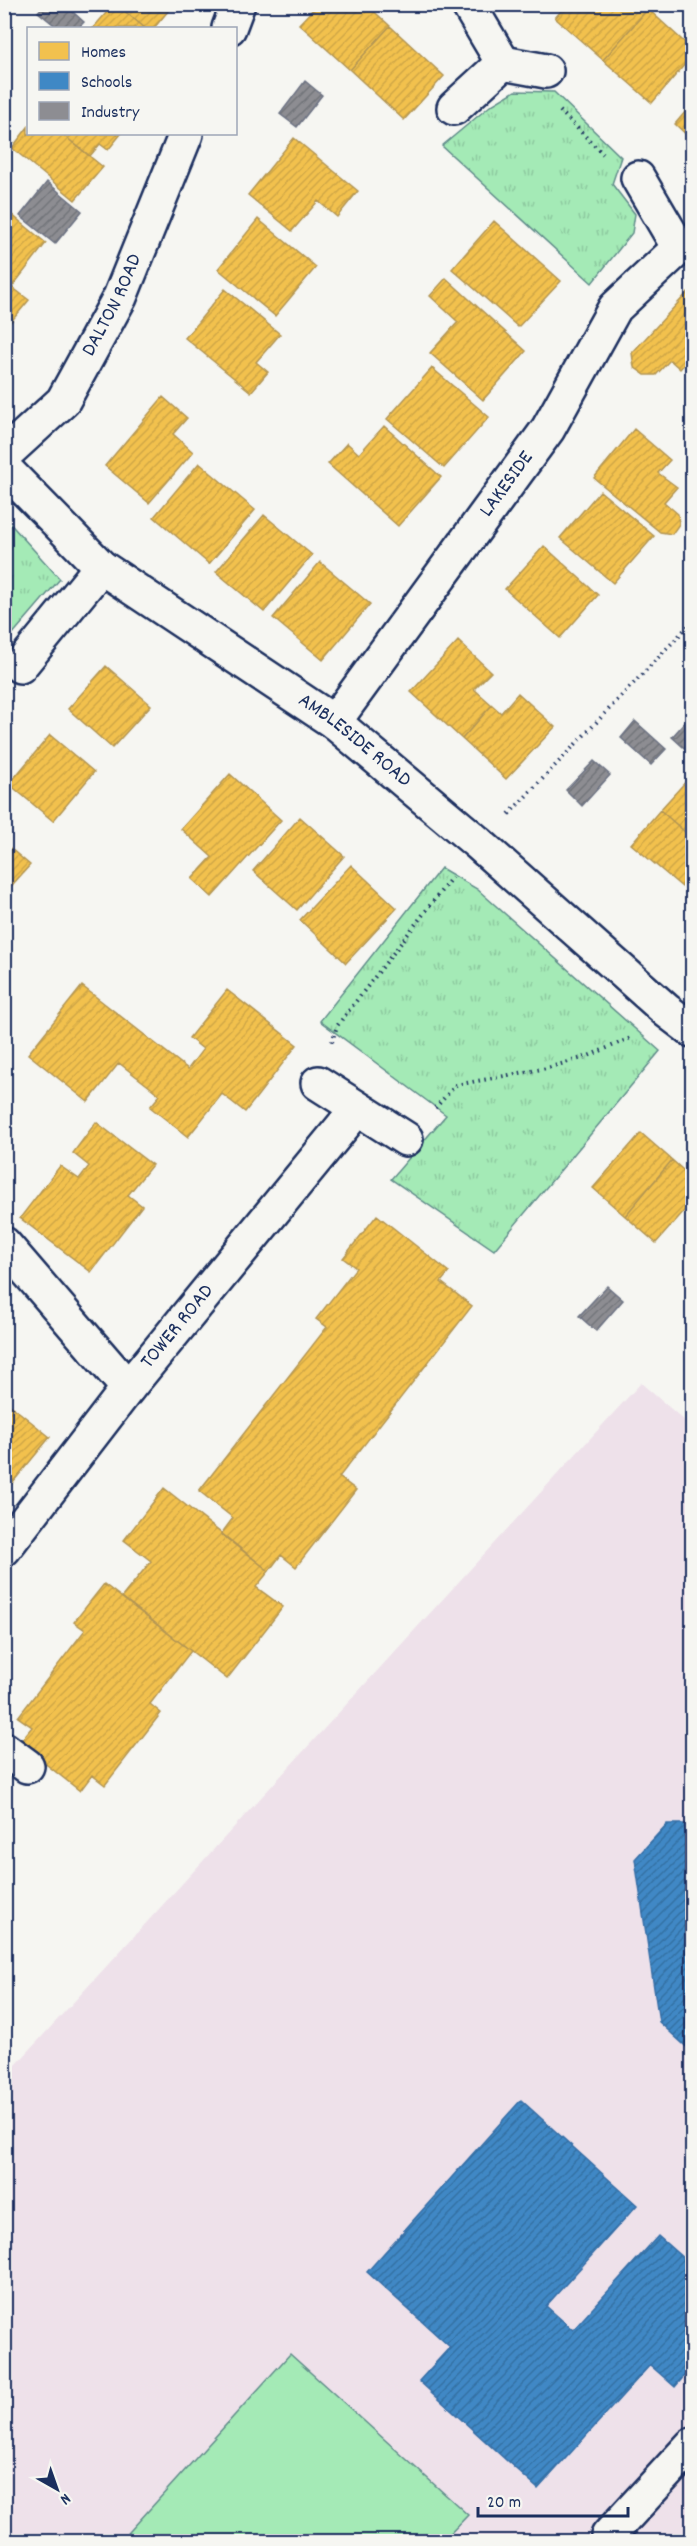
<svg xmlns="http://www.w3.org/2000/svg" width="697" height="2546" font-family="Dekko,sans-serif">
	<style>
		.built { fill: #eee1ea }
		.grass { fill: url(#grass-tufts); stroke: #608c8a; stroke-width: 1.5 }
		.green { fill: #a4eab6; stroke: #608c8a; stroke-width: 1.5 }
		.homes { fill: url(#homes-hatch); stroke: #b29553; stroke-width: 1.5 }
		.schools { fill: url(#schools-hatch); stroke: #346da6; stroke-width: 1.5 }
		.industry { fill: url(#industry-hatch); stroke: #6b7182; stroke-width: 1.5 }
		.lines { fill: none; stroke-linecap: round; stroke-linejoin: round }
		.minor-casing { stroke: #1b2f5e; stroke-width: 38 }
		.path { stroke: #1b2f5e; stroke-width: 4; stroke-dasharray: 1.5 4.5; stroke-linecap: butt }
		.minor { stroke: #f6f6f2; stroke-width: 33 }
		.labels { text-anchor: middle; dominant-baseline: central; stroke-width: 6; stroke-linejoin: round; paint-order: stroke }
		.street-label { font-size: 21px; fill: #1b2f5e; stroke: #f6f6f2 }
	</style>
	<defs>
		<pattern id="grass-tufts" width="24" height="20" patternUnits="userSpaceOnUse" patternTransform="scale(1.5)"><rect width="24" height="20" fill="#a4eab6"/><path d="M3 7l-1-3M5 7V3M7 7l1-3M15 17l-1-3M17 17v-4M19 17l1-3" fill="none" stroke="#8dc99f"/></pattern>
		<pattern id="homes-hatch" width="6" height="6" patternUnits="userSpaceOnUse" patternTransform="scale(1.5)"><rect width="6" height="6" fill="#f2c14e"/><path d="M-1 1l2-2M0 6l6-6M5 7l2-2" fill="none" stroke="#cfa646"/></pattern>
		<pattern id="schools-hatch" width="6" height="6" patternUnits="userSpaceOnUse" patternTransform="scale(1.5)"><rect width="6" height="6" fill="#3f88c5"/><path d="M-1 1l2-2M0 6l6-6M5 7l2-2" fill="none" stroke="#3470a3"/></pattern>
		<pattern id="industry-hatch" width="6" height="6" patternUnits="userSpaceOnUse" patternTransform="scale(1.5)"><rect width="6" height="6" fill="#8d8d92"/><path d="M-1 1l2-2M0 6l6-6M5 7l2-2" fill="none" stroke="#72747a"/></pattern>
	</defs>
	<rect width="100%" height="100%" fill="#f6f6f2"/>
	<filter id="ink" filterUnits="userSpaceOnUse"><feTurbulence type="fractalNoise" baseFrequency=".0167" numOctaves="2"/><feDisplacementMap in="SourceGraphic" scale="12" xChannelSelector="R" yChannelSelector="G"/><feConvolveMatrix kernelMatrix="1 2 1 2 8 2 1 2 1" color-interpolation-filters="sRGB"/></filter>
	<g filter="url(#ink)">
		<path class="built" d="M641,1383L692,1427V2541H5L4,2078Z"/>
		<path class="grass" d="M515,91L554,92L621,157L612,184L635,214L632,233L592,283L442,146L490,106Z
			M5,518L60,579L5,643Z
			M441,868L477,889L660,1051L494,1250L391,1179L446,1115L320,1021Z"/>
		<path class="green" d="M290,2354L468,2515L443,2541H121Z"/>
		<path class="homes" d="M114,4H116L145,28H93Z
			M116,4H174L154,28H145Z
			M318,4H366L390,26L350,70L299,24Z
			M567,4H642L648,9L603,60L555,18Z
			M648,9L692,49V56L652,103L603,60Z
			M390,26L444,76L404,120L350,70Z
			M692,104V140L675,124Z
			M28,127V134H62L103,167L75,200L12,148Z
			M62,134H121L108,150L100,144L90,156Z
			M294,138L358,191L337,217L318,201L292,231L248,195Z
			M11,214L46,243L12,287L4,281V222Z
			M258,219L316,267L275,316L218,269Z
			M494,221L561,281L518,327L452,269Z
			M446,278L526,351L483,400L430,353L458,322L430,296Z
			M4,281L29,300L4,330Z
			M225,289L280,334L256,362L268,372L251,392L185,338Z
			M688,292L692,296V360L690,358L680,369L670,360L656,375H645L634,367L632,353Z
			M432,368L489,417L444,468L387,419Z
			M163,397L187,418L173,434L193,452L149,503L105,466Z
			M384,426L441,477L398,526L328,464L347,443L359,454Z
			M634,429L670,460L658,473L677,487L664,502L678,514L679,524L672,534L660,532L594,478Z
			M199,463L255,510L209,564L154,517Z
			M600,491L654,536L613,583L560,538Z
			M264,515L312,555L264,612L216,572Z
			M544,546L598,595L560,638L505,589Z
			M320,562L370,604L323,660L273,618Z
			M458,641L491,672L474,689L492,705L462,739L411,692Z
			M106,666L151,705L112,748L68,709Z
			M518,693L555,727L506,779L462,739L492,705L501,713Z
			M50,735L94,772L53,821L9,784Z
			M230,774L281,820L212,897L192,879L212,857L181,829Z
			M689,778L692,781V838L660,810Z
			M660,810L692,838V875L682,887L631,844Z
			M300,817L344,856L297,910L253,871Z
			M4,843L30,865L4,894Z
			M351,865L397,908L346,963L300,920Z
			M82,986L188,1069L203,1049L189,1038L227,990L297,1045L245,1112L222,1094L188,1137L150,1107L160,1095L119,1063L88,1102L28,1054Z
			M96,1122L152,1165L128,1195L142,1206L91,1272L20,1218L60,1166L79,1179L89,1166L73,1153Z
			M641,1133L672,1160L625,1216L593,1188Z
			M672,1160L692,1178V1202L656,1243L625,1216Z
			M377,1215L449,1272L441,1282L472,1306L339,1477L356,1490L296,1567L281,1555L269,1571L221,1534L233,1518L199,1491L327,1327L316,1319L356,1268L343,1258Z
			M4,1400L50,1437L4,1493Z
			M164,1488L269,1571L256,1587L283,1607L227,1679L122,1597L151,1561L124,1540Z
			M104,1584L191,1651L150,1704L161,1713L105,1785L92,1775L80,1791L19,1743L32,1727L18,1717L85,1630L74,1622Z"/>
		<path class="schools" d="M667,1824H692V2052L659,2022L635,1859Z
			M521,2100L637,2205L546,2306L573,2330L658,2236L692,2266V2367L675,2387L650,2365L538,2489L419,2381L450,2347L367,2272Z"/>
		<path class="industry" d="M45,4H64L84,22L78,28H58L38,12Z
			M305,81L322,95L297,127L280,114Z
			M47,182L82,211L55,244L20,216Z
			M687,720L692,725V755L672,737Z
			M635,721L666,749L651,765L621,738Z
			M594,761L610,775L582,806L566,790Z
			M607,1286L623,1300L596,1331L579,1316Z"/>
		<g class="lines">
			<defs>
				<g id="minor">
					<path d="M468,4L503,63"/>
					<path d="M229,28L238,4"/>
					<path d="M454,108L503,63L546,71"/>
					<path d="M638,178L679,248"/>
					<path id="s1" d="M4,455L63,401L120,297L186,134"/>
					<path id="s2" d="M4,468L101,567L334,722L478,843L667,1011L692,1030"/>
					<path d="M20,666L101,567"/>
					<path id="s3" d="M334,722L548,429L615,308L679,248L692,247"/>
					<path d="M318,1083L406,1139"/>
					<path d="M4,1244L128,1388"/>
					<path id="s4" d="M4,1549L128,1388L357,1109"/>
					<path d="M4,1749L27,1766"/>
					<path d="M608,2536L692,2445"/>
				</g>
			</defs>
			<use href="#minor" class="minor-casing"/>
			<path class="path" d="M560,111L603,154
				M509,814L692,622
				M332,1042L337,1026L452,877
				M435,1108L456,1085L547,1068L586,1057L633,1037"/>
			<use href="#minor" class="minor"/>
		</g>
	</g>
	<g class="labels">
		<g class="street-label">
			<text stroke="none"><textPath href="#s1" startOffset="188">DALTON ROAD</textPath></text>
			<text stroke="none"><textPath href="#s3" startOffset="294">LAKESIDE</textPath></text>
			<text stroke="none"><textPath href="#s2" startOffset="446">AMBLESIDE ROAD</textPath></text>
			<text stroke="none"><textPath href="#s4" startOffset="282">TOWER ROAD</textPath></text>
		</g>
	</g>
	<rect width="697" height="2546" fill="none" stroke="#f6f6f2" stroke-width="24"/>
	<rect x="12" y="12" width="673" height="2522" fill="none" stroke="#1b2f5e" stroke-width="2" filter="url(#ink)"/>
	<rect x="27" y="27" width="210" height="108" fill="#f6f6f2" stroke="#9ea6b7" stroke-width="1.5"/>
	<rect x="39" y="42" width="30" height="18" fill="#f2c14e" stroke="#9ea6b7" stroke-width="1.5"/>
	<text x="81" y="57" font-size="18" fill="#1b2f5e">Homes</text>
	<rect x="39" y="72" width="30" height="18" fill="#3f88c5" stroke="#9ea6b7" stroke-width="1.5"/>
	<text x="81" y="87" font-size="18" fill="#1b2f5e">Schools</text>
	<rect x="39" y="102" width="30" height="18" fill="#8d8d92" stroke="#9ea6b7" stroke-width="1.5"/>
	<text x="81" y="117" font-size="18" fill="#1b2f5e">Industry</text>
	<g transform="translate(57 2489) rotate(140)" stroke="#f6f6f2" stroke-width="4.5" paint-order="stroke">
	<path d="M0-4.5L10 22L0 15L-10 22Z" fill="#1b2f5e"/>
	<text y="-9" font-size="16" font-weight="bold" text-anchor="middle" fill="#1b2f5e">N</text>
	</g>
	<path d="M478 2507v9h150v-9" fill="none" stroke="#1b2f5e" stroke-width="3"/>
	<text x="487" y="2507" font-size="18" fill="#1b2f5e" stroke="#f6f6f2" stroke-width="4.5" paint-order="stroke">20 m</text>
</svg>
